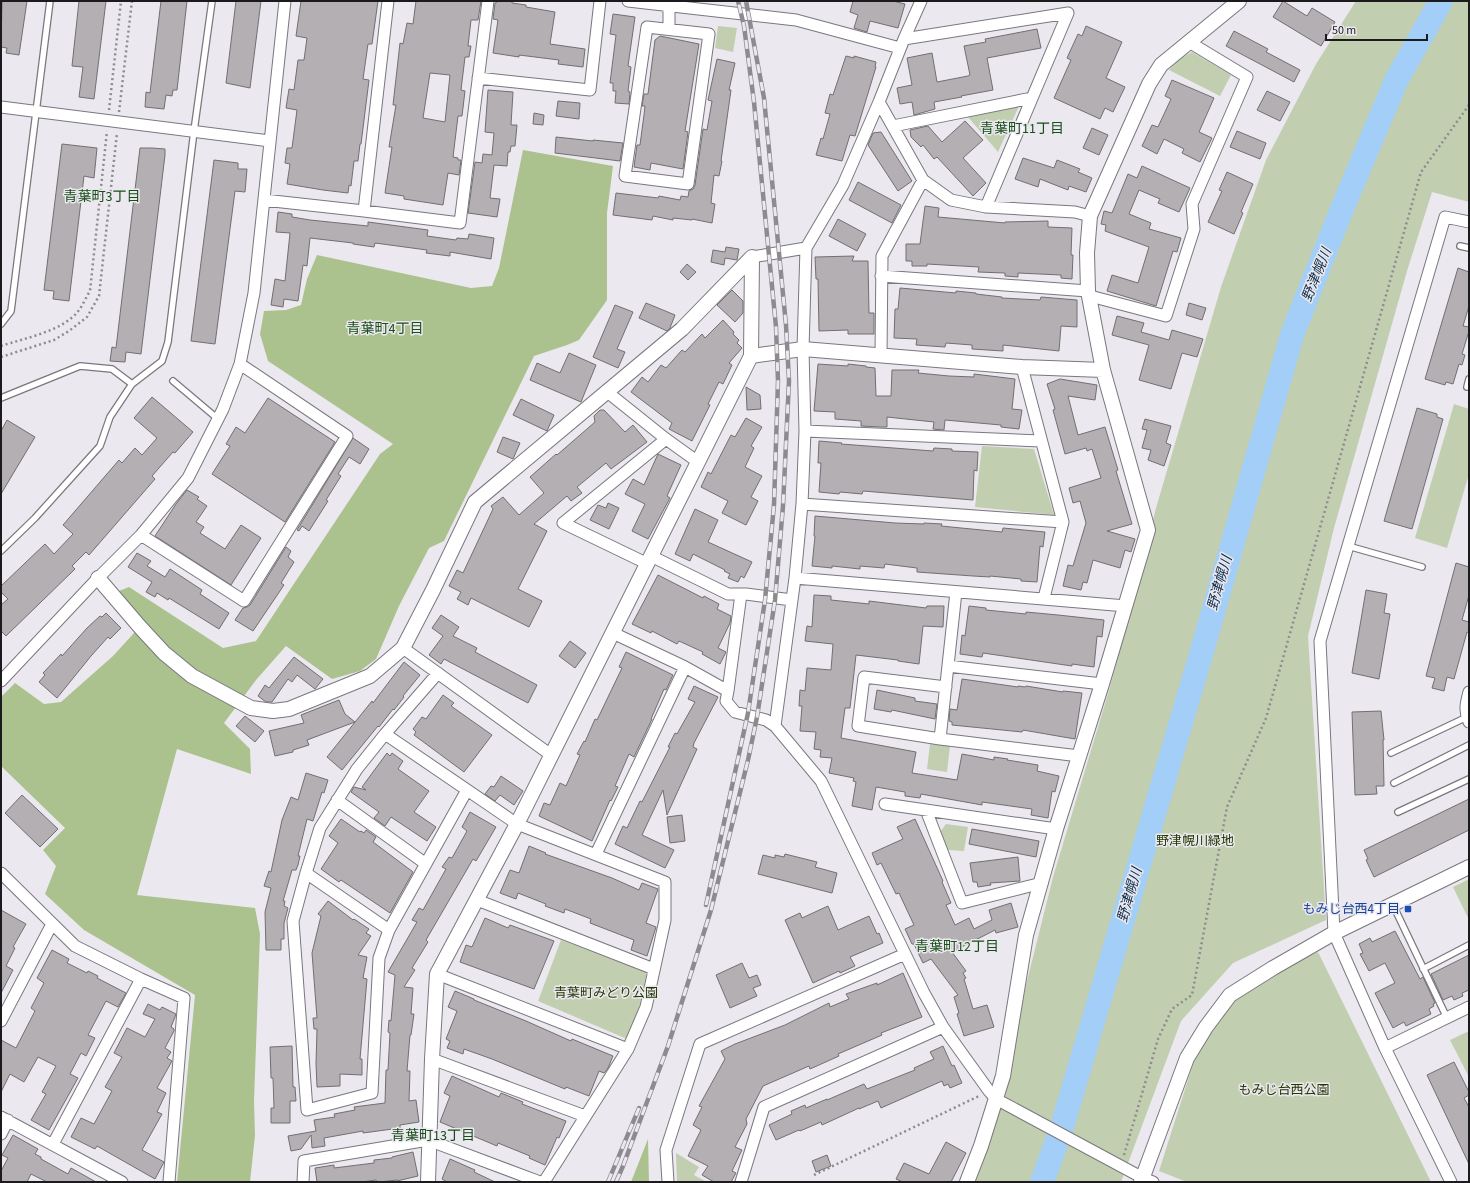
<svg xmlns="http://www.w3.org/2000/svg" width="1470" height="1183" font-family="'Source Sans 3','Noto Sans JP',sans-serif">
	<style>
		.green { fill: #c1cfb0 }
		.forest { fill: #abc28f }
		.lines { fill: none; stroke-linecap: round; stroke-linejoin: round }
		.river { stroke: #a2cef7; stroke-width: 24 }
		.building { fill: #b4afb3; stroke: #736e72; fill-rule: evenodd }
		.service-casing { stroke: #7a777d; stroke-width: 8 }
		.minor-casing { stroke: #7a777d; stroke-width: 13 }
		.tertiary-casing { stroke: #7a777d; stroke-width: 16 }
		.path { stroke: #8d8b90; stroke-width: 2.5; stroke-dasharray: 2 3; stroke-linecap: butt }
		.service { stroke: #fff; stroke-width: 5.5 }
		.minor { stroke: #fff; stroke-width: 11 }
		.tertiary { stroke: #fff; stroke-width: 14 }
		.rail-casing { stroke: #8d8b90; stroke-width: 4.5 }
		.rail { stroke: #ebe8ef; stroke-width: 3; stroke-dasharray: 9; stroke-linecap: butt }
		.transit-dot { fill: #1a4fb4; stroke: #ebe8ef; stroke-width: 1.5 }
		.labels { text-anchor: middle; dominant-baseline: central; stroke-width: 3; stroke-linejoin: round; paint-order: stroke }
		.park-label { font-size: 13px; fill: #243800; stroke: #ebe8ef }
		.transit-label { font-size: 13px; fill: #164399; stroke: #ebe8ef; text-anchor: end }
		.neighbourhood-label { font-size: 14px; fill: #174d18; stroke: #ebe8ef }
		.water-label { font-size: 14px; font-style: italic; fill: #0e2f4a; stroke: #ebe8ef }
	</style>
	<rect width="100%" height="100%" fill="#ebe8ef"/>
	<path class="green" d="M1356,1H1469V202L1432,192L1407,271L1334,528L1308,636L1326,920L1233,963L1181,1021L1121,1182H973L1006,1090L1026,985L1053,877L1110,687L1138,583L1156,508L1221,287L1266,160L1316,64Z
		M718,26L737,28L733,52L715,48Z
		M1192,52L1231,75L1220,96L1169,70L1178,60Z
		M1019,106L998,152L968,117Z
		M1454,404L1469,409V474L1447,548L1415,538Z
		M982,446L1034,449L1054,515L975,507Z
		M930,744L950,746L947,772L927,769Z
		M946,824L968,827L964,851L948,850L940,832Z
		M1469,879V920L1453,887Z
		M561,940L647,972L639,1008L627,1039L538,1001Z
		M1318,952L1431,1182H1187L1159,1171L1194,1061L1212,1030L1234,1002L1263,980L1293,963Z
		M1469,1031V1077L1450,1040Z
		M676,1153L699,1167L694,1175L707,1182H677Z"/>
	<path class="forest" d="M523,150L613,166L607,213V300L579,340L567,345L534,356L444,541L429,548L399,606L376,659L360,671L332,679L286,646L256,680L224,723L250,749L251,774L177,749L137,895L255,908L260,934L254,1101L255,1135L250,1182H177L195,995L84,930L45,894L56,866L43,850L65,828L1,766V697L15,683L44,704L61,702L113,656L144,622L119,591L129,587L223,648L256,641L380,454L393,444L268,361L260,334L264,311L286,310L301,305L307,279L317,255L471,288L492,286L499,268Z
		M648,1139L649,1182H631Z"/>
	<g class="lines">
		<path class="river" d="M1042,1182L1062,1127L1204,644L1292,335L1342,209L1396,81L1441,1"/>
	</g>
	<path class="building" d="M2,1H27L19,55L6,53L7,48L1,47Z
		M79,1H106L94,99L79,97L83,67L72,66Z
		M161,1H187L177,90H173L172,96L166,95L164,109L145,107L146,92L150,93Z
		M236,1H261L250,88L226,83Z
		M301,1H378L372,44H368L363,79L369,80L361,144H360L358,161H354L351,186L349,185L348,193L323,190L287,184L290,164L285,163L287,148H292L297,110L286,108L289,89L294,90L298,60H304L307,38L296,36Z
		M416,1H481L478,20H471L468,46H471L469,57H465L461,90L465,91L462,116H458L453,157L458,158V160H461L459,175L448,173L443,205L404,199V196L385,193L392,147H389L396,105H393L400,43L403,44L407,23L413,24ZM430,73L450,75L445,122L423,118Z
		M497,1H512V3L526,5V7L555,12L550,44L585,49L583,67L558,64L559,60L519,55V57L493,53L498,20L493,19L495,3H496Z
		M853,1H893L905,4L898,28L870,21L867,32L854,28L858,15L850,12Z
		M1283,1L1307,16L1312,8L1335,22L1321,46L1273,17Z
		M613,14L635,17L628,66L631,67L628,91L630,92L629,104L615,103L616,91H613V83H610L616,35L610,34Z
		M1086,26L1122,42L1106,78L1125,87L1113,112L1105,108L1100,119L1054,98L1071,60L1067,58L1078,34L1082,36Z
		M1037,29L1041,48L987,58L993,90L961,96L962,97L934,102L935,109L914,115L912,102L900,104L897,88L912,85L907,58L932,53L937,82L968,76L970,75L964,46L986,42L985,39Z
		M1234,31L1268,49L1266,52L1300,70L1294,82L1226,46Z
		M660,36L699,44L685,131L688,132L683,169L651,163L650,170L634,167L637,145H640L644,115L645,106H642L644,94H648L655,40Z
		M846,56L854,58V56L876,62L875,67H876L855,136L850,135L842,161L816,155L821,138L823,139L830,114L825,113L830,94L833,95Z
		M717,59L735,63L729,90H731L721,161H722L719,176L714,175L711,203L715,204L712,223L692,219V220L673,218V220L653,216L652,220L613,215L616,193L658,198L659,196L680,200L681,196L688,197L689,191L693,189L695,185L703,129L707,130L712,101L708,100Z
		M1172,80L1214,98L1199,132L1212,138L1200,162L1182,153L1184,149L1164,139L1157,154L1142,146L1152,125L1158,127L1171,99L1165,96Z
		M488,90L513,92L511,125H517L515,146H511L510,152H508L507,166L494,165L490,198L500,199L497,217L468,213L475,162L482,163L483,154L492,155L494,133L485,132Z
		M1267,91L1290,102L1280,121L1257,110Z
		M558,101L580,103L579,119L556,116Z
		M534,113L544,115L543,125L533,124Z
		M965,121L983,140L963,158L986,183L973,196L937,157L934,159L923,145L921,147L911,137L910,130L928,126L942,142Z
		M1092,128L1108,135L1099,155L1083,148Z
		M1237,131L1266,143L1260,159L1230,147Z
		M881,132L912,181L898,191L868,145L873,133Z
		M556,137L593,141V140L623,143L620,161L555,153Z
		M62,144L97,148L94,178L84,176L69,301L53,299L54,291L44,290Z
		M140,148H152L165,149V155L141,354L126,352L125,362L110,361L112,347L116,348Z
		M1023,158L1054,168L1057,160L1080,169L1078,172L1092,178L1086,192L1069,186L1068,190L1040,179L1038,187L1015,179Z
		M214,160L238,163V169H247L245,192L235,191L215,344L191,341Z
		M1142,166L1190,188L1179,212L1158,203L1160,199L1139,190L1129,214L1151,223L1149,229L1181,238L1177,252L1173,251L1156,306L1107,291L1112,275L1138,283L1149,247L1105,231L1106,225L1101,224L1104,211L1112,213L1128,174L1137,178Z
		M1227,172L1253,184L1241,212L1243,213L1234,234L1208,222L1222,191L1219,190Z
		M858,182L901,205L892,223L849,200Z
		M925,206L939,208L938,217L1005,223V222L1048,221V227L1072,228L1071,255H1073L1072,279L1061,278V275L1018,273V277L1005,276V273L978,272L979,267L927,264V266H912V261H906V244H920Z
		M278,212L292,214V217L310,220L368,226V222L428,230L427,236L456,240L457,238L468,239L469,234L494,238L491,259L450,252V256L426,253L427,250L375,243L374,247L353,244V243L310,238L307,266L303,265L298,301L284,299L283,307L271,305L275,279L285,281L290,233L276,232Z
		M838,219L866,234L857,251L829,236Z
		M726,247L739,249L737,260L725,258L724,265L711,262L713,250L725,252Z
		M854,256L852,261H868L869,313H874V334H848V330L819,331L818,279H816L815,257Z
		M687,264L696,272L688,280L680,272Z
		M1458,268L1469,272V306L1463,326L1469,327V331L1462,354L1465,355L1462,365L1459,364L1453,384L1446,382L1445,385L1425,379Z
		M900,288L956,293V291L976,293V294L1002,297V298L1040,300L1041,297L1077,300V327L1061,326L1059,351L1003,345V351L972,349V345L946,343L945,347L916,345L917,339L894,338L895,309H898Z
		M732,290L743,301V313L735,322L717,305Z
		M646,303L675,315L670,328L667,331L639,318Z
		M1189,303L1206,308L1202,320L1186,315Z
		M615,305L633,312L617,349L625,352L618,368L593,357Z
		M1117,316L1144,323L1141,332L1169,340L1172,330L1203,339L1197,357L1182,353L1171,389L1139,380L1149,345L1112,335Z
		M723,320L734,332L733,334L739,340L737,343L742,348L729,363L732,365L723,384L719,382L708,404L710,405L692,441L669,429L672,423L631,392L642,377L648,382L661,365L666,368L682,350L685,352L702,334L705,338Z
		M569,353L596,365L581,402L530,380L537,363L560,373Z
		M818,364L848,366V364L866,366V367L875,368L876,396H891L892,370H919L918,373L949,376L974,377V374L1015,379L1012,409L1022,410L1019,429L1001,427V425L945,420L944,430L933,429L934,422L887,417V427H881L861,426V421L835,419V412L814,411Z
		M1060,379L1097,385L1095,400L1068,396L1078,435L1105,427L1118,470L1116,471L1132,524L1107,531L1135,539L1131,552L1125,550L1120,568L1093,560L1087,583L1083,582L1081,590L1063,586L1068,565L1073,566L1086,523L1080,501L1073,503L1069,488L1101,478L1092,449L1087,451L1086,448L1065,454L1053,410L1055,409L1047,384Z
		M746,387L760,395L761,409L747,410Z
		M152,397L193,432L175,453L173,452L152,476L155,479L89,555L86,552L72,566L75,569L6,636L1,631V605L8,599L1,592V586L45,544L54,554L73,534L63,525L119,460L122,463L135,448L142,455L157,438L134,418Z
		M268,398L335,442L285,522L212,474L230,446L226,444L236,427L245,433Z
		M521,399L554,415L547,431L513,415Z
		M1417,408L1437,414V417L1443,419L1412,529L1384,521Z
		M600,410H604L625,432L633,425L647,442L611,469L606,463L577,487L582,493L571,501L567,496L534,524L547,531L518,589L542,601L529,627L471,598L468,605L457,599L461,592L449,586L457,570L463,573L493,509L491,506L503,497L519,515L544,493L530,477L556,454L557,455L595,422L594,416Z
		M746,418L762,427L751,446L754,448L745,467L762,476L751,497L758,501L746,525L722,513L728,501L701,487L708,472L711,474L731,435L735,437Z
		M1145,419L1171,426L1166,443L1171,445L1164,466L1148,460L1151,450L1142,448L1147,430L1142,429Z
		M7,420L35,437L1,494V431Z
		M503,437L520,443L513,459L497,452Z
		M353,438L369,449L360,464L349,457L338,474L341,476L326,500L328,501L309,531L302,526L299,531L297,530Z
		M819,441L842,443L841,444L933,451L934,448L952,449V451L978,452L977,471L974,470L973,500L863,491L862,494L840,492L839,494L819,492L821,463H818Z
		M658,454L681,465L667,496L670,498L648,539L632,531L645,504L625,494L633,479L644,485Z
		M187,490L199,497L197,499L207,506L196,522L204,527L200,533L225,549L241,525L261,538L231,585L155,536L176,504Z
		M608,503L619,508L609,529L590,520L598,505L606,508Z
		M695,509L718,520L708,542L752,562L744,578L741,576L738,582L728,578L730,574L724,571L725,570L693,554L690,561L675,554Z
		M815,516L895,523L924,524V523L942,524L941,526L1002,532L1003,528L1045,532L1043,547L1040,546L1037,582L1021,581V579L990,576V577L973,576L917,572V568L885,564L884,568L860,566V569L832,566V568L812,566L815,536H814Z
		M286,547L291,551L288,557L294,562L281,583L284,585L253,631L235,620L243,608L247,607L250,605Z
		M137,553L151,561L147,566L165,577L170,569L202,590L200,594L229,613L219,629L169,598L168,600L157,593L155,597L146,592L152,582L128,567Z
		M1456,563L1469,567V595L1462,620L1469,622V633L1467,632L1454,679L1447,677L1444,691L1432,688L1435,678L1426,676Z
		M658,575L703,598L704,596L719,604L717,609L731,616L730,623L718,648L726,652L720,664L702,654L703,652L679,641L677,644L652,631L651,633L632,624Z
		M1366,590L1387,594L1384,613L1390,614L1379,679L1352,673Z
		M814,595L831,596V600L869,604V601L926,608L927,606H944L943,627L923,626L919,664L898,661V660L856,655L850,708H845L841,738L916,752L912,773L957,780L962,754L994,760V757L1008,759L1007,760L1038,765L1037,771L1059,776L1055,792L1052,791L1048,818L1031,815L1032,809L982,802V805L921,794L920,798L905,796V792L876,787L872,810L852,806L856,782L853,781L854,778L829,773L832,758L820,757L821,750L814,749L816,732L800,731L802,706H799L800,690L805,691L807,668L831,670L833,644L805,641L807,626L812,627Z
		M969,606L986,608V610L1026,614V612L1058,615L1104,620L1102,637L1097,636L1094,667L1072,664V666L983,653L982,657L960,654L962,635L965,636Z
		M106,613L121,628L110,639L108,637L91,656L57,698L39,682L45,675L43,673L61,654L62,656L87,628L100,616L102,617Z
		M441,615L459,627L453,636L477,648L475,652L537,685L528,703L444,659L441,664L429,655L443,636L432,628Z
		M570,641L586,653L575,668L559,656Z
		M626,652L673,675L666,690L664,689L651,719H652L634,757L629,754L615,786L618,787L611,801L610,800L592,841L539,816L544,803L550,805L560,783L566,786L580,755L577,754L584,741L585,742L595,719L597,720L622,668L619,667Z
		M294,657L323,679L315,689L297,675L292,682L288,679L272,702H266L258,696L265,685L269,688Z
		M404,662L420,675L403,696L404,697L394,710L393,709L379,727L378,726L342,770L327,757L372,701L373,703Z
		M962,679L1018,687V686L1025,687L1026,686L1063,692V691L1082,693L1075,739L1023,730L1022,732L952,725V722L949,721L950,709L957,710Z
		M694,686L718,697L694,743L693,747L697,749L667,815L663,790L642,835L674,850L665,868L615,844L623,826L627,828L640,801L642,802L670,747H668L675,733L677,734L695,702L688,699Z
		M877,690L915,698V701L937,704L935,719L892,710L891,712L874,709Z
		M443,695L454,703L451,706L492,735L464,772L414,735L416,732L413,729L422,717L426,719Z
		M339,700L345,714L355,722L307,740L309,745L293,750V752L275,756L269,731L304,723L301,715Z
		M1381,711L1384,740H1383L1384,786H1376L1377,794L1355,795L1352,712Z
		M245,716L264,731L255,742L236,726Z
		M387,753L390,756L392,753L403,761L398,769L429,791L414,812L436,827L427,841L391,817L385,826L374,818L379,812L351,792L354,787L366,790L362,787Z
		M306,773L328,780L324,793L322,792L313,821L307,819L298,856H300L298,865L296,870H292L283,901H285L284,906L288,908L284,923V939H281V950H266L265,912L271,888L264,886L269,871L271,872L282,820L291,797L298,800Z
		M501,776L523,791L514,805L500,795L495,801L485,794L491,786L494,787Z
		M22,795L58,829L40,847L5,813Z
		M1469,799V830L1374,877L1366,860L1368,859L1364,850Z
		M470,812L496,827L476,861L473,859L426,940L428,942L412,968L415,970L404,987L413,988L411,1014H414L411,1035H410L407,1071H410L409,1101L416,1100L419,1122L400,1125V1128L363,1133V1131L324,1138L325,1146L312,1148L311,1135L301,1149L291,1151L288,1136L316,1131L314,1120L335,1117L334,1114L355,1110L354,1107L385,1103L386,1070H388L390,1033L388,1032L389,1020L391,1021L395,975L388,972L417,922L412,920L419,908L423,910L446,869L442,867L449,857L452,858L467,831L462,827Z
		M682,815L685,841L670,843L667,817Z
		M341,819L360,832L361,831L364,833L366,830L376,837L373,842L413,872L390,913L341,880L339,882L321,869L338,843L329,836Z
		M915,819L943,881L942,882L951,903L946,905L955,925L969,918L974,929L992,920L989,910L1011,903L1018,927L996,933L995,930L952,952L966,971L963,973L966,978L964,979L973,1009L987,1005L994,1027L964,1036L957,1014L959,1013L954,997L958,995L931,959L923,963L914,944H912L905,929L914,925L899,893L896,894L881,863L877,865L872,853L903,839L897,827Z
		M972,829L1039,841L1036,857L969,844Z
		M529,846L546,853L545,854L612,878L639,890L642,883L658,889L646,923L656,927L647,956L631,950L634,940L590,923L591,919L565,909L564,913L545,906L546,904L518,893L516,899L500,893L510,870L519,873Z
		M785,854L817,862L815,867L837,873L832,893L758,874L763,855L775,858V855L784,857Z
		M1018,857L1020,881L990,883L991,885L978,887L977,882H973L970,863Z
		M328,901L353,920L354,919L369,929L366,933L371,936L358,955L367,957L363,978L367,979L360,1059H362V1075L340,1074V1086L317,1087L316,1064L317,1029H314L313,1018H317L312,953L321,916L318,914Z
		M828,906L838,930L869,916L877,934L879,933L883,943L850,957L855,966L840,973L839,971L813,983L785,920L800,913L802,918Z
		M1,910L26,924L13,947L15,948L6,966L13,970L1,993Z
		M485,918L508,928L510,925L554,941L534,989L460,962L466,945L472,947Z
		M1395,931L1420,979L1423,977L1435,1003L1433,1004L1434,1006L1429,1009L1431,1014L1406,1026L1404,1022L1393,1028L1375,993L1395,983L1385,963L1369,971L1360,954L1363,953L1359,944L1370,938L1372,942Z
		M52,950L69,959L67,963L87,973L88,971L98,976L97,978L126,993L118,1007L106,1001L88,1035L95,1038L86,1056L81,1053L70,1074L78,1078L49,1130L31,1120L46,1094L42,1092L56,1066L38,1057L24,1082L10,1074L1,1092V1040L16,1048L35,1011L31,1008L44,983L37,978Z
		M1469,955V990L1462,993L1463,996L1454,1000L1452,996L1443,1000L1431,974Z
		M742,963L749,978L757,975L761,985L753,988L757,996L730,1008L716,975Z
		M903,973L922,1017L881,1033L882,1035L838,1054L839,1056L810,1069L809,1066L763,1086L746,1119L747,1124L735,1147L742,1150L732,1171L736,1173L731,1182H714L702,1175L708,1166L688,1156L701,1130L693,1125L702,1107L699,1106L725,1059L721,1051L735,1044L785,1025L829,1003L830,1007L849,999L846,994L877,983V985Z
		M455,991L474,999V1000L526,1021L571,1041L572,1039L613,1056L608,1068L604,1073L599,1071L589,1096L566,1087L565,1089L492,1059L464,1049L463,1054L447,1048L450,1041L446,1039L457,1011L448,1007Z
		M148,1004L160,1010L162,1007L176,1014L175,1017L171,1027L174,1029V1031L165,1048L171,1052L167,1058L172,1061L157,1088L166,1093L157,1112L162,1114L142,1150L164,1162L155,1179L97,1146L95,1149L71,1137L81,1118L94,1124L112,1091L105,1087L122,1057L114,1053L127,1028L145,1037L155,1019L143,1014Z
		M292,1046L293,1087H295L296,1101H290V1123H271V1108H274L273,1078H271L270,1047Z
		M943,1046L952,1066L954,1065L962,1083L950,1088L948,1084L944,1086L942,1081L881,1108L878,1101L859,1109V1108L822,1125L821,1122L800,1131L799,1130L776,1140L769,1125L792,1114L791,1111L805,1105L806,1108L827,1099V1100L864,1084L867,1089L915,1070L914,1068L934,1059L930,1052Z
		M1454,1062L1469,1092V1095L1464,1098L1469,1107V1164L1427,1075Z
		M452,1076L499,1097L501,1093L523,1102L522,1104L566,1121L559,1138L557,1137L545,1165L529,1158L530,1156L498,1143L497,1146L440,1122L450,1096L444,1093Z
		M13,1135L38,1149L35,1154L41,1157V1159L68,1174L71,1168L96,1182H47L31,1174L27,1182H1V1171L8,1158L2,1155Z
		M946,1142L966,1153L951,1182H903L896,1179L904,1163L929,1174Z
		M413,1152L418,1176L397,1181V1180L379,1182H377L376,1180L362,1182H317L315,1168L334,1165V1168L374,1163V1160L392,1158V1157Z
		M827,1155L831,1166L816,1172L812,1161Z
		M450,1159L475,1170L474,1172L495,1182H447L442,1179Z"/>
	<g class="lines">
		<defs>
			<path id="service" d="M1460,246L1469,248
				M1,324L11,311L50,1
				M173,381L218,419
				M1467,387L1469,379
				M1,398L80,366L112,369L132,384
				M1348,546L1422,567
				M1,551L35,518L100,446L110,417L132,384L162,361L168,342L194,131L212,1
				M1391,753L1467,717
				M1394,783L1469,745
				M1398,812L1469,779
				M1393,905L1447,1018
				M1423,969L1469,945"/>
			<path id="minor" d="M628,1L796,20L900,48
				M921,1L904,39L879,102L843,185L806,248L803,349L805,431L802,504L795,578L775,726L821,781L924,993L943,1027L989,1091L996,1099L1143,1178L1153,1182
				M669,6V29
				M647,27L709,34L688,184L625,176Z
				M904,39L1068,13L986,207
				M478,78L590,90L600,1
				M879,102L923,180L951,200L986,207L1075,212L1090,216
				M1,107L270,141
				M893,126L1032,98
				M264,200L364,211L460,223L488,1
				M364,211L388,1
				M752,257L806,248
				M881,276L1088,291
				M1090,296L1166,316L1194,229L1192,204L1247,77L1189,42
				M881,355L882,256L923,180
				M1022,367L1063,522L1044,598
				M606,391L666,439L698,462
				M805,431L1041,441
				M802,504L1063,522
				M141,535L244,601L347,436L240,364
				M651,556L728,594H746L792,600
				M648,564L563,523L666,439
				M795,578L1126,606
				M956,592L940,739L1079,756
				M613,633L685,667L728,691L741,594
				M403,648L551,755
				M948,666L1102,684
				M438,673L385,734L357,769L320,828L306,873L293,921L307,1110L372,1093L379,958L389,930L467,790
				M1,681L98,578L141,535L188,478L223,409L240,364L254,293L285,1
				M728,691L726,701L735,712L766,720L775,726
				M1469,692C1466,703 1464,711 1469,722
				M385,734L517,824L665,882V920L646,1007L628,1049L544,1182
				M940,739L858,726L864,677L946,687
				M337,800L426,864
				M885,804L1056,829
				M926,810L962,903L1042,883
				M596,854L685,667
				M1,873L75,946L141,979L184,998L169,1182
				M306,873L389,930
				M477,900L654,969
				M437,974L628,1049
				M1,1021L52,924
				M1385,1048L1469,1007
				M432,1059L585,1116
				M1,1117L122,1182
				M1,1134L8,1120
				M53,1144L141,979
				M303,1182L304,1161L428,1140L540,1182
				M668,1182L666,1150L700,1044L905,954
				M741,1182L764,1107L943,1027
				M1451,1182L1385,1048L1334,933L1320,641L1445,217L1469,222"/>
			<path id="tertiary" d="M751,356L803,349L1022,367L1103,370
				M98,578L140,627L164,653L192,676L251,708L273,711L289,709L370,676L403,648L433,590L475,502L682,329L752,257L751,356L517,824L437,974L432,1059L428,1182
				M967,1182L981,1146L1003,1076L1026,935L1056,829L1102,684L1148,530L1103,370L1088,291L1087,253L1090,216L1149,84L1161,65L1239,1
				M1141,1182L1187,1058L1206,1027L1230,995L1273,968L1334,933L1469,867"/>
		</defs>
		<use href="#service" class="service-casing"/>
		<use href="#minor" class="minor-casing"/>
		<use href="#tertiary" class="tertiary-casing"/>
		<path class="path" d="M109,110L121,1
			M119,112L132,1
			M1,346C25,338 64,331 79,310C83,305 86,297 90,291L107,131
			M1,357L54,340L69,331L87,317L99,296L117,133
			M1124,1155L1158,1039L1172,1009L1192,995L1227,807L1266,718L1421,172L1469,105
			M814,1175L979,1096"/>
		<use href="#service" class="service"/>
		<use href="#minor" class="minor"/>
		<use href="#tertiary" class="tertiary"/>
		<defs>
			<path id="rail" d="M706,905L748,713L765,600L774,505L778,381L776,327L754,102L744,26L738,1
				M608,1182L639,1108
				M616,1182L623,1166L668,1046L711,910L748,760L757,717L775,600L783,506L789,381L786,325L764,98L746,1"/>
		</defs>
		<use href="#rail" class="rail-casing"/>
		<use href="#rail" class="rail"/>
	</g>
	<rect class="transit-dot" x="1404" y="905" width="8" height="8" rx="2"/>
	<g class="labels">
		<g class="park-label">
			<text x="1195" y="841">野津幌川緑地</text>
			<text x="606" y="993">青葉町みどり公園</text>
			<text x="1284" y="1090">もみじ台西公園</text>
		</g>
		<g class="transit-label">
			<text x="1400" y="909">もみじ台西4丁目</text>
		</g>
		<g class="neighbourhood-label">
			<text x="1022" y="129">青葉町11丁目</text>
			<text x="102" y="197">青葉町3丁目</text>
			<text x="385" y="329">青葉町4丁目</text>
			<text x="957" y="947">青葉町12丁目</text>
			<text x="433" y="1136">青葉町13丁目</text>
		</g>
		<g class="water-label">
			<text transform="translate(1317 275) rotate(-68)">野津幌川</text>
			<text transform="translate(1220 583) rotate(-74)">野津幌川</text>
			<text transform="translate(1130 895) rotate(-74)">野津幌川</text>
		</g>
	</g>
	<rect width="1470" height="1183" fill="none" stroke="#1b1a1c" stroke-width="4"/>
	<path d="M1326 34v6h101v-6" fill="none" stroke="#1b1a1c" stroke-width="2"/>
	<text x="1332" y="34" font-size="12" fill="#1b1a1c" stroke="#ebe8ef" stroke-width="3" paint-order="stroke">50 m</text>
</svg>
